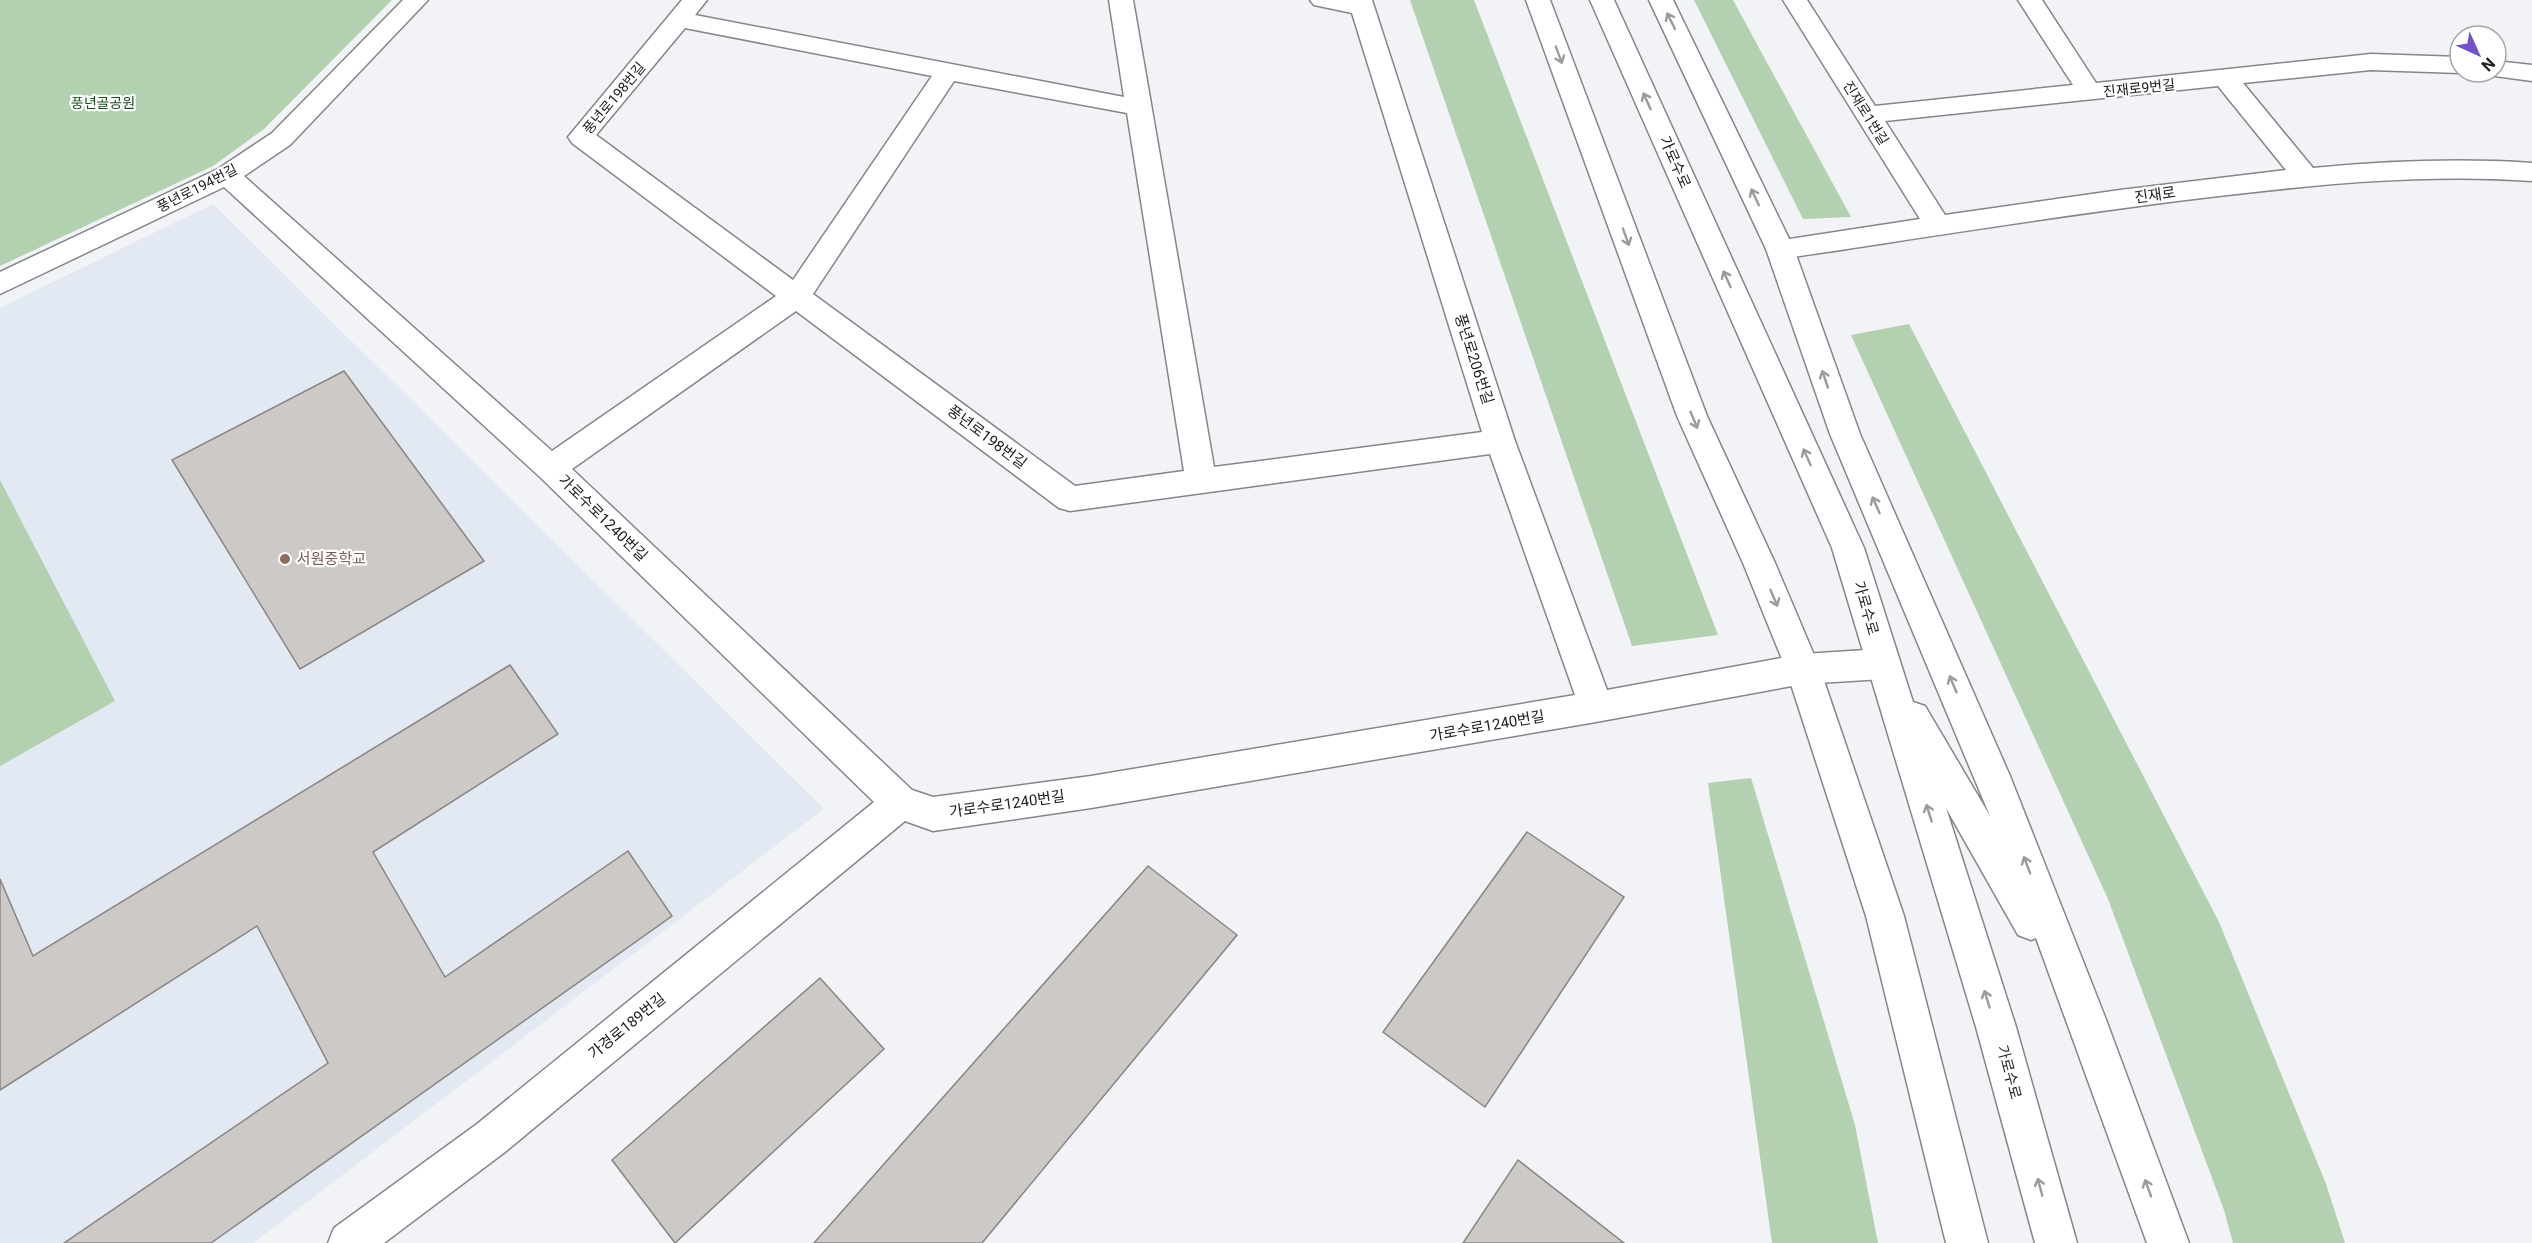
<svg xmlns="http://www.w3.org/2000/svg" width="2532" height="1243" font-family="Roboto,'Noto Sans KR',sans-serif">
	<style>
		.built { fill: #e2e9f2 }
		.green { fill: #b3d0b0 }
		.building { fill: #ccc9c7; stroke: #888584; stroke-width: 1.5 }
		.lines { fill: none; stroke-linecap: round; stroke-linejoin: round }
		.minor-casing { stroke: #848689; stroke-width: 3 }
		.major-casing { stroke: #848689; stroke-width: 3 }
		.minor { fill: #fff; fill-rule: evenodd }
		.major { fill: #fff; fill-rule: evenodd }
		.oneway { stroke: #9b9b9c }
		.education-dot { fill: #8d6e63; stroke: #fff; stroke-width: 2 }
		.labels { text-anchor: middle; dominant-baseline: central; stroke-width: 4.5; stroke-linejoin: round; paint-order: stroke }
		.far-street-label { font-size: 14px; fill: #202122; stroke: #fff }
		.far-park-label { font-size: 14px; fill: #1b5018; stroke: #fff }
		.street-label { font-size: 15px; fill: #202122; stroke: #fff }
		.education-label { font-size: 15px; fill: #785e54; stroke: #fff; text-anchor: start }
	</style>
	<rect width="100%" height="100%" fill="#f1f3f6"/>
	<path class="built" d="M213,204L824,809L253,1243H0V308Z"/>
	<path class="green" d="M0,0H392L264,129L213,166L0,266Z
		M1410,0H1474L1718,635L1632,646Z
		M1694,0H1733L1851,217L1803,219Z
		M1909,324L2219,922L2326,1184L2345,1243H2233L2224,1210L2108,899L1851,335Z
		M0,480L115,701L0,766Z
		M1751,778L1855,1125L1878,1243H1772L1708,783Z"/>
	<path class="building" d="M344,371L484,561L300,669L172,460Z
		M510,665L558,734L373,852L445,977L628,851L672,916L211,1243H64L328,1063L257,926L0,1090V879L33,956Z
		M1527,832L1624,897L1485,1107L1383,1032Z
		M1148,866L1237,935L982,1243H814Z
		M820,978L884,1049L675,1243L612,1160Z
		M1518,1160L1624,1243H1463Z"/>
	<g class="lines">
		<defs>
			<path id="minor" d="M403,0H428L290,145L244,176L552,451L776,296L572,143L568,137L682,0H707L695,15L1124,97L1109,0H1133L1214,467L1482,432L1352,13L1314,5L1310,0H1372L1515,441L1607,690L1803,654L1882,649L1894,654L1899,664L1894,674L1882,679L1803,684L1596,722L1091,808L933,831L905,821L505,1152L384,1243H328L334,1228L477,1124L874,802L540,477L224,187L0,294V272L218,169L272,133ZM685,28L932,76L793,280L596,135ZM954,81L1127,113L1184,471L1075,486L813,294ZM796,311L1059,508L1070,511L1490,454L1575,695L1091,776L933,797L912,790L572,469Z
				M1783,0H1807L1875,106L2073,85L2018,0H2042L2096,83L2371,54L2460,57V72H2463L2460,73L2371,70L2243,83L2313,168C2386,161 2459,158 2532,163V181C2421,173 2312,185 2202,198C2061,215 1921,238 1780,259L1770,256L1766,249L1770,242L1920,219ZM2218,86L2286,170L2120,190L1945,215L1885,121Z
				M2496,61L2532,65V81L2487,75L2486,72H2496Z"/>
			<path id="major" d="M1526,0H1550L1707,416L1775,563L1820,669L1904,916L1988,1243H1946L1866,916L1786,669L1743,563L1677,416Z
				M1590,0H1614L1864,548L1913,702L1925,706L1990,816L1830,434L1766,249L1649,0H1673L1794,249L1860,434L2010,776L2105,1017L2189,1243H2147L2036,938L2031,940L2018,935L1946,808L2016,1027L2077,1243H2035L1976,1027L1832,548Z"/>
		</defs>
		<use href="#minor" class="minor-casing"/>
		<use href="#major" class="major-casing"/>
		<use href="#minor" class="minor"/>
		<use href="#major" class="major"/>
	</g>
	<defs><path id="oneway-shaft" d="M-6 0H5M1.5-3L5.5 0L1.5 3" fill="none" stroke-width="1.6" stroke-linecap="round" stroke-linejoin="round" transform="scale(1.5)"/></defs>
	<g class="oneway">
		<use href="#oneway-shaft" transform="translate(1671 21) rotate(-116)"/>
		<use href="#oneway-shaft" transform="translate(1559 55) rotate(70)"/>
		<use href="#oneway-shaft" transform="translate(1647 101) rotate(-114)"/>
		<use href="#oneway-shaft" transform="translate(1755 197) rotate(-115)"/>
		<use href="#oneway-shaft" transform="translate(1626 237) rotate(70)"/>
		<use href="#oneway-shaft" transform="translate(1727 279) rotate(-114)"/>
		<use href="#oneway-shaft" transform="translate(1825 379) rotate(-109)"/>
		<use href="#oneway-shaft" transform="translate(1694 420) rotate(67)"/>
		<use href="#oneway-shaft" transform="translate(1807 457) rotate(-114)"/>
		<use href="#oneway-shaft" transform="translate(1876 505) rotate(-114)"/>
		<use href="#oneway-shaft" transform="translate(1774 598) rotate(67)"/>
		<use href="#oneway-shaft" transform="translate(1953 684) rotate(-113)"/>
		<use href="#oneway-shaft" transform="translate(1929 813) rotate(-107)"/>
		<use href="#oneway-shaft" transform="translate(2027 865) rotate(-111)"/>
		<use href="#oneway-shaft" transform="translate(1987 999) rotate(-107)"/>
		<use href="#oneway-shaft" transform="translate(2040 1187) rotate(-105)"/>
		<use href="#oneway-shaft" transform="translate(2148 1188) rotate(-110)"/>
	</g>
	<circle class="education-dot" cx="285" cy="559" r="6"/>
	<g class="labels">
		<g class="far-street-label">
			<text transform="translate(2139 88) rotate(-6)">진재로9번길</text>
			<text transform="translate(614 98) rotate(-50)">풍년로198번길</text>
			<text transform="translate(1866 113) rotate(58)">진재로1번길</text>
			<text transform="translate(197 188) rotate(-27)">풍년로194번길</text>
		</g>
		<g class="far-park-label">
			<text x="103" y="103">풍년골공원</text>
		</g>
		<g class="street-label">
			<text transform="translate(1675 162) rotate(66)">가로수로</text>
			<text transform="translate(2155 195) rotate(-8)">진재로</text>
			<text transform="translate(1474 359) rotate(72)">풍년로206번길</text>
			<text transform="translate(987 437) rotate(37)">풍년로198번길</text>
			<text transform="translate(603 518) rotate(44)">가로수로1240번길</text>
			<text transform="translate(1866 608) rotate(74)">가로수로</text>
			<text transform="translate(1487 726) rotate(-10)">가로수로1240번길</text>
			<text transform="translate(1007 804) rotate(-8)">가로수로1240번길</text>
			<text transform="translate(627 1026) rotate(-39)">가경로189번길</text>
			<text transform="translate(2009 1072) rotate(75)">가로수로</text>
		</g>
		<g class="education-label">
			<text x="297" y="559">서원중학교</text>
		</g>
	</g>
	<g transform="translate(2478 54) rotate(135)"><circle r="28" fill="#ffffff" stroke="#a6a6a7" stroke-width="1.5"/>
	<path d="M0-4.5L10 22L0 15L-10 22Z" fill="#7151ca"/>
	<text y="-9" font-size="16" font-weight="bold" text-anchor="middle" fill="#202122">N</text>
	</g>
</svg>
